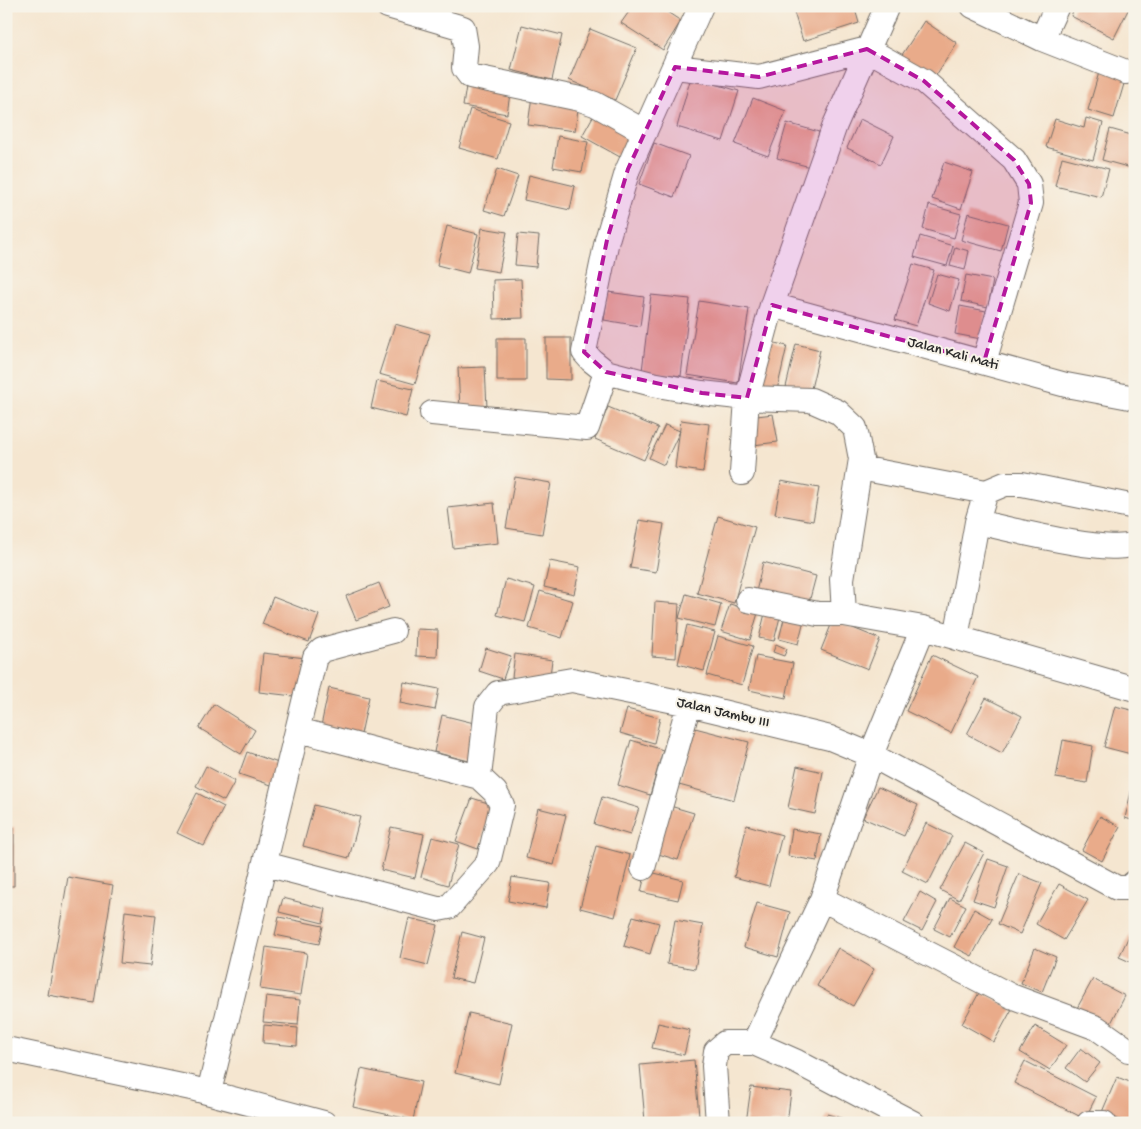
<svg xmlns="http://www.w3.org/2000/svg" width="1141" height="1129" font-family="'Gochi Hand',sans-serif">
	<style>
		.building { fill: #e9ab8a }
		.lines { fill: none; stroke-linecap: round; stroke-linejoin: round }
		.street-casing { stroke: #726c65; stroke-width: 26 }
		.street { stroke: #fff; stroke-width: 24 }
		.marked { fill: #b5179e; fill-opacity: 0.2; stroke: #b5179e; stroke-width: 4; stroke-dasharray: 10 6; stroke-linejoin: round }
		.labels { text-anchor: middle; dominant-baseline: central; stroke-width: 4; stroke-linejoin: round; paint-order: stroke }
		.street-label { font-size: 15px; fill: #2b2b2b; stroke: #f7f3e8 }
	</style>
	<rect width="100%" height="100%" fill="#f7f3e8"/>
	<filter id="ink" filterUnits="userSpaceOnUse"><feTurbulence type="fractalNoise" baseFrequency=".02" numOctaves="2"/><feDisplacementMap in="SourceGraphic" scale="10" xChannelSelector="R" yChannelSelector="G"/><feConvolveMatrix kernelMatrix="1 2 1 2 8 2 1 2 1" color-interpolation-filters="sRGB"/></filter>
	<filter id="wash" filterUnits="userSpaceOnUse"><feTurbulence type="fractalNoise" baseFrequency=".0096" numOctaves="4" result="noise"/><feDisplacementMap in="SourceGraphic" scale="20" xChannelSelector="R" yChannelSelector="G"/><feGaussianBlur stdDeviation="1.12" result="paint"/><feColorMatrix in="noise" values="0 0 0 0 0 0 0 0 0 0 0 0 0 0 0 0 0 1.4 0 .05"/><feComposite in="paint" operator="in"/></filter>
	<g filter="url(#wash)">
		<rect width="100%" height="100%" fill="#f5e6d0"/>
		<g id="blocks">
			<path class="building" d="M633,6H658L681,21L663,50L621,23Z
				M792,6H854L859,23L803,41Z
				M1075,6H1130L1114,38L1071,16Z
				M924,21L957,43L931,83L898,61Z
				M522,25L562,35L552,80L511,70Z
				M590,29L637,48L615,100L569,80Z
				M1100,69L1126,77L1114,118L1088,110Z
				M691,77L739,91L723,141L677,127Z
				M467,80L511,87L507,114L463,106Z
				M532,96L579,102L575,131L528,125Z
				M753,98L786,111L768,156L735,144Z
				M470,109L509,121L498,159L459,148Z
				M596,111L634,132L620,157L582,136Z
				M1086,118L1103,123L1093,160L1046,147L1055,119L1084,128Z
				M860,119L894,136L881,164L847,148Z
				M787,123L819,132L810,167L777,158Z
				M1110,129L1135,136V169L1102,160Z
				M558,136L588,142L582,172L553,167Z
				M654,143L689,156L674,197L639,184Z
				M1062,157L1109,169L1101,197L1055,186Z
				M944,162L973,172L961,209L932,199Z
				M497,169L518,176L504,216L484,210Z
				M529,175L575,186L570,210L524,200Z
				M929,205L961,214L954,238L923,229Z
				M968,213L1008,224L1001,251L961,240Z
				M447,226L478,234L468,273L437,265Z
				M482,228L507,232L499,272L475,268Z
				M518,234L539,236L536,267L515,265Z
				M920,236L953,246L947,266L914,257Z
				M955,247L969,251L965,270L950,266Z
				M913,264L934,270L916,326L895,320Z
				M937,274L959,280L950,311L928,303Z
				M966,275L993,280L988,307L961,301Z
				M521,279L523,318L494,319L493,280Z
				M608,292L644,297L640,326L604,320Z
				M651,295L690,299L681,376L642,371Z
				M699,301L749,309L738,383L687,375Z
				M960,306L986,311L981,339L955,334Z
				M395,324L430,334L415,384L379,374Z
				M497,338H526V381H497Z
				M546,338H571V380L546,379Z
				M767,341L787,346L777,390L757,385Z
				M796,344L820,350L810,393L786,387Z
				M485,367L487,408L460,409L458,368Z
				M377,381L413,389L406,417L371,408Z
				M608,407L658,428L644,460L595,439Z
				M773,414L778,442L753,445L749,417Z
				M681,420L709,424L703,472L675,468Z
				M665,425L680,431L664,465L649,458Z
				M515,477L551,483L542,534L506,528Z
				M781,481L819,488L813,521L775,514Z
				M494,503L498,543L453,548L448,508Z
				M718,516L755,527L734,603L697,593Z
				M639,520L664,524L656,572L630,568Z
				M550,561L580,567L574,594L544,587Z
				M763,562L816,576L807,610L755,596Z
				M506,579L535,587L525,622L497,615Z
				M379,583L389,607L356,620L346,596Z
				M540,591L573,601L562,638L529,628Z
				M686,594L721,604L715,627L679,618Z
				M273,597L319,615L309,642L262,624Z
				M655,602L679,604L676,658L652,656Z
				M730,604L758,613L750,640L721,631Z
				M767,605L782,609L774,641L759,638Z
				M786,611L805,616L798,644L779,639Z
				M833,620L880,639L868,669L821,650Z
				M687,625L715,632L704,671L678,664Z
				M417,629L438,630L437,657L416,656Z
				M718,636L753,646L742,685L707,675Z
				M776,644L787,649L784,656L773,652Z
				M486,648L511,656L503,679L479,671Z
				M263,653L306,658L302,697L259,692Z
				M515,654L552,660L549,683L512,677Z
				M932,655L978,677L951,733L906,711Z
				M756,656L793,663L786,698L749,690Z
				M404,682L439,689L435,710L400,703Z
				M329,688L369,697L361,734L321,726Z
				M986,698L1022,716L1002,753L967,734Z
				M214,704L255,730L241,754L199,728Z
				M1115,706L1135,711V741L1131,754L1104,747Z
				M627,709L660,718L654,743L620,733Z
				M442,715L478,724L469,761L434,752Z
				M695,728L749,742L734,800L679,785Z
				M631,740L663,750L650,795L618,785Z
				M1063,740L1093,746L1087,783L1056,778Z
				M247,752L284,765L277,787L239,774Z
				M206,766L235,781L224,801L196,786Z
				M797,766L823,772L815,814L788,808Z
				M1134,779H1135V821L1125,818Z
				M878,787L918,805L904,836L863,818Z
				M197,793L224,807L204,846L177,833Z
				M602,797L639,808L630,835L594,824Z
				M472,798L494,805L478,849L456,841Z
				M314,805L360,817L349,858L303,846Z
				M670,806L694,813L678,860L655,853Z
				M538,808L566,815L554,865L526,858Z
				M1100,816L1120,827L1102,861L1082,850Z
				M926,823L952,836L928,884L902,871Z
				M747,825L782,835L769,886L734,877Z
				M6,827H14V886H6Z
				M391,827L424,834L415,878L381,870Z
				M792,829L821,834L817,861L788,856Z
				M432,837L459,844L448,885L421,877Z
				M965,843L984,853L959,900L940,890Z
				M596,846L630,855L615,917L580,908Z
				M988,859L1008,866L994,907L973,900Z
				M646,871L683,880L678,900L641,892Z
				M1019,874L1042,883L1020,934L998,924Z
				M68,877L113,885L94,1003L48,995Z
				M512,877L550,883L546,908L508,901Z
				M1059,884L1088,900L1064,940L1036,924Z
				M920,892L937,902L922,931L904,922Z
				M283,898L326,909L323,923L279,912Z
				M950,898L966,906L950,937L934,929Z
				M757,903L790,912L778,957L744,947Z
				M974,909L992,919L972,956L954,947Z
				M125,911L156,915L150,966L120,963Z
				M633,916L659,923L650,954L624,946Z
				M279,917L323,926L319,944L275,935Z
				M409,918L438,925L428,965L400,958Z
				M675,920L703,925L695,969L667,964Z
				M1135,923V964L1119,957Z
				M462,932L484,938L473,983L451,978Z
				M266,947L307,953L301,995L260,989Z
				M838,948L874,969L853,1006L817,986Z
				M1035,948L1056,957L1042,992L1021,983Z
				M1093,979L1125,996L1109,1027L1076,1010Z
				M980,991L1012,1009L994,1042L962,1024Z
				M266,996L300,1000L298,1025L263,1022Z
				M469,1013L512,1023L499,1084L455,1073Z
				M658,1023L690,1030L684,1055L652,1048Z
				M264,1025L298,1028L297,1046L263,1043Z
				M1035,1026L1066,1045L1050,1070L1020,1052Z
				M1081,1048L1100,1063L1085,1082L1066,1068Z
				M694,1060L699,1116L645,1121L640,1065Z
				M1025,1061L1096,1097L1085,1119L1014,1083Z
				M361,1069L421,1082L413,1120L353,1107Z
				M1117,1077L1135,1084V1123H1127L1102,1112Z
				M751,1087L791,1092L787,1123H746Z
				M827,1114L854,1122L853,1123H824Z"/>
		</g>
	</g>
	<g filter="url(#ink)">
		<use href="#blocks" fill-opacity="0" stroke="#726c65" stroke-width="1"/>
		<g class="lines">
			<defs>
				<path id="street" d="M388,6L463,28L466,46L464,68L470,76L580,99L595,104L645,132
					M701,6L628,169L607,240L584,352L591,360L606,372L652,384L702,393L747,398L811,400L838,412L855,428L861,459L842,579L844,614L923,628
					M973,6L1042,39L1126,72
					M1042,39L1057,6
					M675,67L759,77L867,49L924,81L1014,160L1029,184L1031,203L984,362
					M772,305L1066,385L1135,398
					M432,413L587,428L606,372
					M860,468L986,492
					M742,473L747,398L772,305L835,125L887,6
					M977,522C1004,528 1118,557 1135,543
					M748,600L818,614H844
					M956,638L977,522L986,492L1005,484H1022L1135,507
					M298,730L479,777
					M265,864L438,909L449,907L488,863L502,805L495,792L479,777L487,707L498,693L572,680L689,704L830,738L871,755L1117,888H1128L1135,882
					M643,868L689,704
					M822,899L1011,996L1097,1028L1128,1050
					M6,1049L191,1088L324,1123
					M209,1092L315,657L322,650L393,631
					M718,1123L714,1066L716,1051L725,1043H754
					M913,1123L797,1062L754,1043L822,899L871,755L923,628L1135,689
					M1089,1123H1104"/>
			</defs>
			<use href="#street" class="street-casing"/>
			<use href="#street" class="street"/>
		</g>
	</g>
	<path class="marked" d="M867,49L924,81L1014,160L1029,184L1031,203L984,362L772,305L747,398L702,393L606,372L584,352L607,240L628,169L675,67L759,77Z"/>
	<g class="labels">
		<g class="street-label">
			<text transform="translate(953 354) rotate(15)">Jalan Kali Mati</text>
			<text transform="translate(723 713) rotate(13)">Jalan Jambu III</text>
		</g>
	</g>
	<rect width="1141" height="1129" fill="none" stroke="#f7f3e8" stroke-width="25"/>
</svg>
